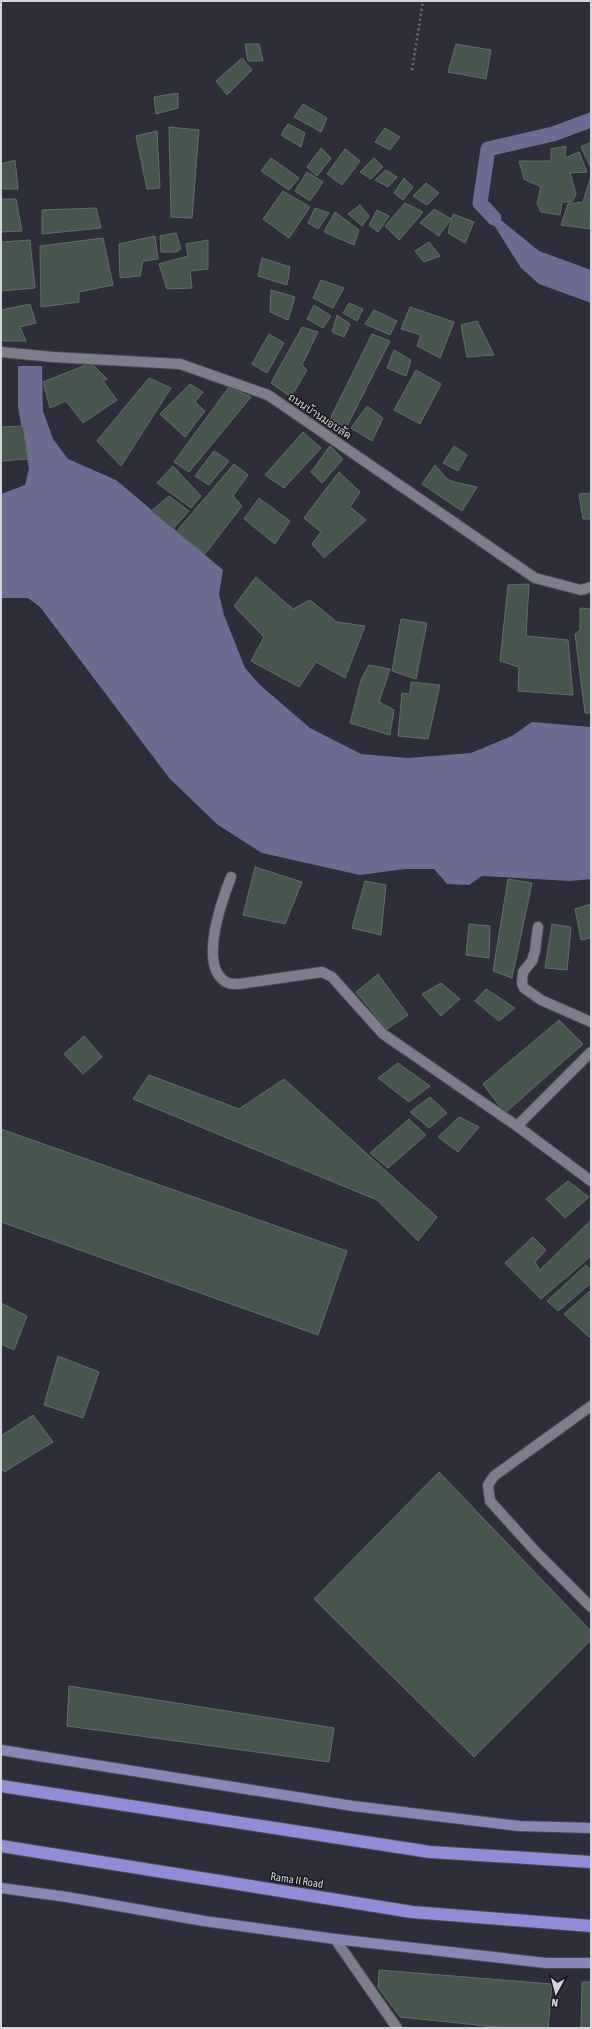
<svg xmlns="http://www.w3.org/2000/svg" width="592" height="2029" font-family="'Asap Condensed',Sarabun,sans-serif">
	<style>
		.water { fill: #6c6b91 }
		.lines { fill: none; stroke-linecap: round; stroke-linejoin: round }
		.canal { stroke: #6c6b91; stroke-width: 15 }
		.building { fill: #47564f; stroke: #5f6f67 }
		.minor-casing { stroke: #4b4b55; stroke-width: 12 }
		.major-casing { stroke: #4b4b55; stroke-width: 12 }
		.highway-casing { stroke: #4b4b55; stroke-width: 14 }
		.path { stroke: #6e6e79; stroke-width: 2.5; stroke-dasharray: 2 3; stroke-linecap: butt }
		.minor { stroke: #7d7d8c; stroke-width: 10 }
		.major { stroke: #8986b8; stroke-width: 10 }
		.highway { stroke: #918cd6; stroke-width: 12 }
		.labels { text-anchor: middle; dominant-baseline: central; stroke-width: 3; stroke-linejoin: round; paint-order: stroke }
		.street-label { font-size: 11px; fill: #d3d3db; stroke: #17171c }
	</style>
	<rect width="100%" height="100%" fill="#2e2e3a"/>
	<path class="water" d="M480,203L539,251L591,270V303L539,284L521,268Z
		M18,366H42L43,411L53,439L68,459L116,480L223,570L219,594L224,615L245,668L260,685L310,728L361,754L408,758L471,753L512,736L532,722L591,727V879L570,881L482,876L469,885L447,884L434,869H405L360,875L262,853L218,825L170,779L40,607L28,598H1V494L25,485L29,469L18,407Z"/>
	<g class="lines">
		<path class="canal" d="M494,218L480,203L488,149L553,134L591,120"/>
	</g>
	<path class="building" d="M245,44H259L263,61H248Z
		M456,44L491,50L486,79L448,72Z
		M242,58L252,70L227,95L216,81Z
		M178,93V108L156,114L154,97Z
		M303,104L327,118L321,132L294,117Z
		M288,124L305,133L301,147L281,135Z
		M169,127L199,130L192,218L171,217Z
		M385,128L400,137L390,150L375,142Z
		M157,131L160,188L147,189L136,136Z
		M591,142V168L581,147Z
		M566,146L565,158L579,152L587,172L570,173L576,194L572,202H562L560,215L541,212L537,203L541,187L524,179L519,161H551V149Z
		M321,148L331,158L317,176L307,167Z
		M345,149L360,161L342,185L327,174Z
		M271,158L299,178L289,190L261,171Z
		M374,158L383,167L371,179L360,172Z
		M15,160L18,189H1V164Z
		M386,170L397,177L388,187L375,180Z
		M307,172L323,182L310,201L295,191Z
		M591,176L590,229L561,225L568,204L583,202Z
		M404,178L413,187L403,200L394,193Z
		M426,183L439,193L427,205L413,196Z
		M283,191L310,207L289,238L263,219Z
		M1,199H16L22,231L1,232Z
		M405,203L423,212L399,240L385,226Z
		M360,205L369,216L362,226L348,214Z
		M96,208L101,228L42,234V210Z
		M315,208L329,213L318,229L308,223Z
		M434,209L451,219L439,236L420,223Z
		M377,210L389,216L378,232L369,225Z
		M335,212L359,230L354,245L324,232Z
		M453,214L474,222L465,243L448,233Z
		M176,233L181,249L176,252H161L160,236Z
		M155,236L158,259L143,261L140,276L120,278L119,244Z
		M103,238L113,285L79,292V302L41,307L40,246Z
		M30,240L35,288L1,291V242Z
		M208,240V269L190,271L192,288L167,289L159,264L188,256L186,244Z
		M429,242L440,256L424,262L415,251Z
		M262,258L290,267L287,285L258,276Z
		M321,280L344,288L333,308L313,298Z
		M271,290L295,297L288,320L270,312Z
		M349,303L363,309L357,321L343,313Z
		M30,304L36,323L20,327L26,341H1V310Z
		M314,305L331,316L323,328L307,319Z
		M410,307L454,322L440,358L417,346L421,335L401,329Z
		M374,310L397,321L390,335L365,324Z
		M337,315L350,324L344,337L332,332Z
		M477,321L494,355L467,357L461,325Z
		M302,327L318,332L302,365L307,370L291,397L271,383Z
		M269,334L284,343L267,373L252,364Z
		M372,334L390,341L346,428L330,419Z
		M394,350L411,360L406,376L387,368Z
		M91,363L107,379L103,381L117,400L83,423L66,401L50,408L43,382Z
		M416,370L441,384L420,424L394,410Z
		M149,378L171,388L121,466L97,441Z
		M190,384L203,392L195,402L205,411L185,437L160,414Z
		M229,387L251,397L189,472L174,462Z
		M367,406L383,418L372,441L351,428Z
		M23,426L28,459L1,461V427Z
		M303,432L321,448L284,488L265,475Z
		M330,446L343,459L322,483L311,472Z
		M454,446L467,455L458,471L443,463Z
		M214,451L229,461L209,485L195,476Z
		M234,464L248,475L233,496L242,506L205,554L176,532Z
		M435,465L447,479L454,482L477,487L462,511L422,484Z
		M173,466L201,496L191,508L157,483Z
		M339,472L360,492L350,507L366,520L324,558L312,544L321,532L304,518Z
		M591,493V519H583L579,494Z
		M169,496L189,511L173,529L151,511Z
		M259,498L290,521L275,544L244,519Z
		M256,577L293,609L310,600L337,622L365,626L345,678L316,662L299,687L251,661L264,637L234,606Z
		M529,584L526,636L568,640L573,695L518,691L519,667L500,661L508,585Z
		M580,608L591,609V713H585L575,634L580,630Z
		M401,619L427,623L416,679L392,671Z
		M369,665L390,669L379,702L394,710L390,735L350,723L361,680Z
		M411,682L440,685L428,739L398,736L402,693L410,694Z
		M255,867L302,882L285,924L243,915Z
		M508,879L532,883L512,978L493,971Z
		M365,881L386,885L381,935L352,928Z
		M591,904V938L581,940L575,909Z
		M469,924L490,926L489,958L466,955Z
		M552,924L571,927L567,970L545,968Z
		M378,974L408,1015L387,1029L356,992Z
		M441,983L460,999L441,1016L422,994Z
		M486,989L515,1008L499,1021L475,1001Z
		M559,1020L583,1044L505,1113L483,1084Z
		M84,1036L102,1057L83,1074L64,1054Z
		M398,1063L430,1086L409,1102L378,1078Z
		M149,1075L239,1109L284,1079L437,1217L418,1241L377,1200L133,1099Z
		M430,1097L447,1113L429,1128L410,1112Z
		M459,1117L479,1127L458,1152L438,1137Z
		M409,1119L426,1135L388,1168L370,1153Z
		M1,1129L347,1251L318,1335L1,1222Z
		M568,1181L589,1197L565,1218L546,1199Z
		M591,1220V1256L541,1299L505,1263L533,1237L546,1250L535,1262L540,1270Z
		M586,1265L591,1270V1283L558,1311L547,1301Z
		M591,1290V1335L589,1337L564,1314Z
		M1,1303L27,1316L14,1350L1,1344Z
		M58,1356L99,1372L83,1418L44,1405Z
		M33,1415L53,1442L4,1472L1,1467V1436Z
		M439,1472L591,1631V1640L474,1757L314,1599Z
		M69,1686L334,1728L329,1762L67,1726Z
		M379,1970L552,1984L548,2028H506L400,2017L378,1987Z
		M582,1982H591V2028H581Z"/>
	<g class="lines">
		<defs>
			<path id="minor" d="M1,352L53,357L180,364L268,395L535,578L581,590L591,587
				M231,877C222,900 198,966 226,982C229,984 235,984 239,984L322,972L332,977L383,1034L517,1126L591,1181
				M538,927L535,951L532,961L523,972L522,983L524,988L541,1000L591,1022
				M517,1126L591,1052
				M591,1406L494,1476L488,1485L490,1501L536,1552L591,1607
				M335,1939L397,2028"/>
			<path id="major" d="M1,1750L353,1806L519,1826L591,1828
				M1,1888L67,1897L204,1921L335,1939L546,1963H591"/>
			<path id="highway" d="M1,1786L430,1852L591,1862
				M1,1846L412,1912L591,1926"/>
		</defs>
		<use href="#minor" class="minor-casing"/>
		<use href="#major" class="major-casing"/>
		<use href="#highway" class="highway-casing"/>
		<path class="path" d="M412,70L423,1"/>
		<use href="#minor" class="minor"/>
		<use href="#major" class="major"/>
		<use href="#highway" class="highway"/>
	</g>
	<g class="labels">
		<g class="street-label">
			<text transform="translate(320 416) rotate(34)">ถนนบ้านมอบลัด</text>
			<text transform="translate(297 1880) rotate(9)">Rama II Road</text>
		</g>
	</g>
	<rect width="592" height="2029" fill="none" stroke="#d3d3db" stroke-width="4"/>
	<g transform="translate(556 1993) rotate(187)" stroke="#17171c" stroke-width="3" paint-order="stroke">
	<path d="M0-3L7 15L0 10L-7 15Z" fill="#d3d3db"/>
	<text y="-6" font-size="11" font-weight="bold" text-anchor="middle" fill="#d3d3db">N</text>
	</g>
</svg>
